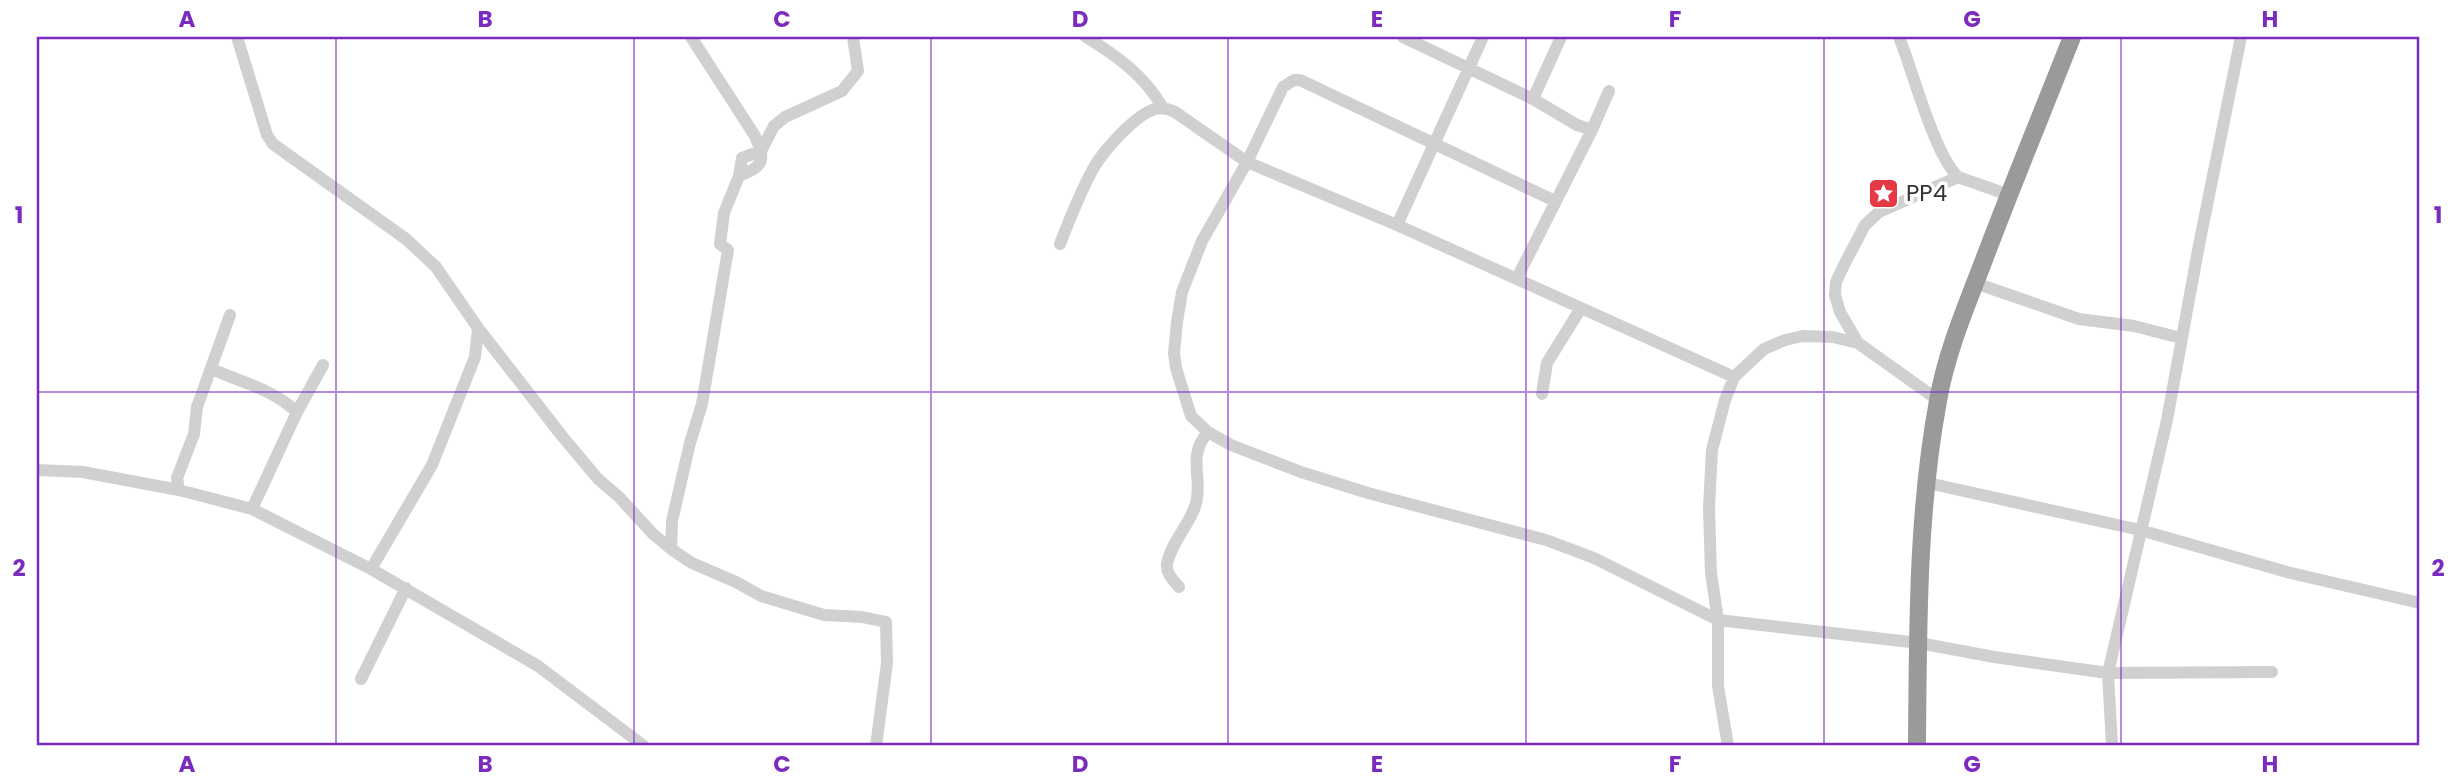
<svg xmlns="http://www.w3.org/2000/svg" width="2457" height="783" font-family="Poppins,sans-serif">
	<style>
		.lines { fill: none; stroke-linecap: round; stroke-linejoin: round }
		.minor { stroke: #d0d0d0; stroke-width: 12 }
		.highway { stroke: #9a9a9a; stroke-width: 18 }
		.grid { fill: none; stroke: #7b2cbf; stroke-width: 2; stroke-opacity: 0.55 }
		.labels { text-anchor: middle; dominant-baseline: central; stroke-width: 7; stroke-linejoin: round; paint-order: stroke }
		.poi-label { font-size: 23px; fill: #333; stroke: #fff; text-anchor: start }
		.neatline { fill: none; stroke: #7b2cbf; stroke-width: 2.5 }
		.grid-label { font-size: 23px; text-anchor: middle; font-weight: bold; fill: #7b2cbf }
	</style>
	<rect width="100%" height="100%" fill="#fff"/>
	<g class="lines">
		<path class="minor" d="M237,37L267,135L273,144L406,239L436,267L478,328L562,436L598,479L619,497L653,534L671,549L692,563L736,582L761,596L824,615L862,617L886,622L887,663L876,746
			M691,37L755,136C766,161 764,166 739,176
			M1086,37C1117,56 1144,75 1163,108
			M1403,37L1533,99L1577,125L1592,130
			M1899,37C1913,71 1934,154 1958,177L2009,195
			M1533,99L1561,37
			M1555,201L1300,80H1294L1283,87L1247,162L1202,241L1182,292L1177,322L1174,353L1176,368L1191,416L1208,432L1231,445L1301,472L1368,493L1546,540L1594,558L1718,620L1919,643L1994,657L2108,673L2272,672
			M1397,225L1483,37
			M1060,244C1070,218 1080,193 1093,169C1103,151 1135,115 1155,109C1162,107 1168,109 1175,112L1247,162L1397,225L1734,377
			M1517,278L1592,130L1609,91
			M1975,283L2079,319L2134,326L2181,338
			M1858,343L1840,312L1835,295L1836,282L1844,265L1865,225L1879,212L1958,177
			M212,369C242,383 271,388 297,412
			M1542,394L1547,363L1581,308
			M37,470L83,472L179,490L252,509L371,569L538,666L644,746
			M1928,483L2140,530L2287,572L2420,603
			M179,490L177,478L194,434L197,407L230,315
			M252,509L297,412L323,365
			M671,549L672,521L690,443L702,404L728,250L720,244L724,213L739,176L742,158L761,151L774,126L785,117L842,91L858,71L853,37
			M371,569L432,465L475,357L478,328
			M1179,587C1173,580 1166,573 1167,564C1171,541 1193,522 1197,499C1201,473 1188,455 1208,432
			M361,679L406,588
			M1728,746L1718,686V620L1711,573L1709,508L1712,450L1725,400L1734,377L1764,349L1785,340L1803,336L1833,337L1858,343L1938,400
			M2112,746L2108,673L2167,420L2199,245L2241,37"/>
		<path class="highway" d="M1917,746C1918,631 1917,514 1938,401C1946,354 1965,309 1982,265C2011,188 2042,113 2072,37"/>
	</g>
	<path class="grid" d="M336,37V746M634,37V746M931,37V746M1228,37V746M1526,37V746M1824,37V746M2121,37V746M37,392H2420"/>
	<defs>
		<symbol id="sight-square" viewBox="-11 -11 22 22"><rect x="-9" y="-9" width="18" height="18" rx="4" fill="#e63946" stroke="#fff"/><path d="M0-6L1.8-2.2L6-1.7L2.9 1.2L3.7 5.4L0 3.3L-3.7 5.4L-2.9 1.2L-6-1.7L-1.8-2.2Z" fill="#fff"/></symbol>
	</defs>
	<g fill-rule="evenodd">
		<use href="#sight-square" x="1866" y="176" width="35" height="35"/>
	</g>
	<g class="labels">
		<g class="poi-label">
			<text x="1906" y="193">PP4</text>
		</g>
	</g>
	<rect width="2457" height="783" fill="none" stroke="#ffffff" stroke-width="77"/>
	<rect x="38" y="38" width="2380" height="706" class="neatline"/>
	<g class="grid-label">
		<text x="187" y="27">A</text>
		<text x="485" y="27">B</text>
		<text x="782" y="27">C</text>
		<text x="1080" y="27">D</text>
		<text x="1377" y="27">E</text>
		<text x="1675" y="27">F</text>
		<text x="1972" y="27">G</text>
		<text x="2270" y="27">H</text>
		<text x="19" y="223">1</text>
		<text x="2438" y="223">1</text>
		<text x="19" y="576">2</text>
		<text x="2438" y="576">2</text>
		<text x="187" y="772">A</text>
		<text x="485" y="772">B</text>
		<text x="782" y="772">C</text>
		<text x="1080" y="772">D</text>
		<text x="1377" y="772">E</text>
		<text x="1675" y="772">F</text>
		<text x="1972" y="772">G</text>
		<text x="2270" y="772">H</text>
	</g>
</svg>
